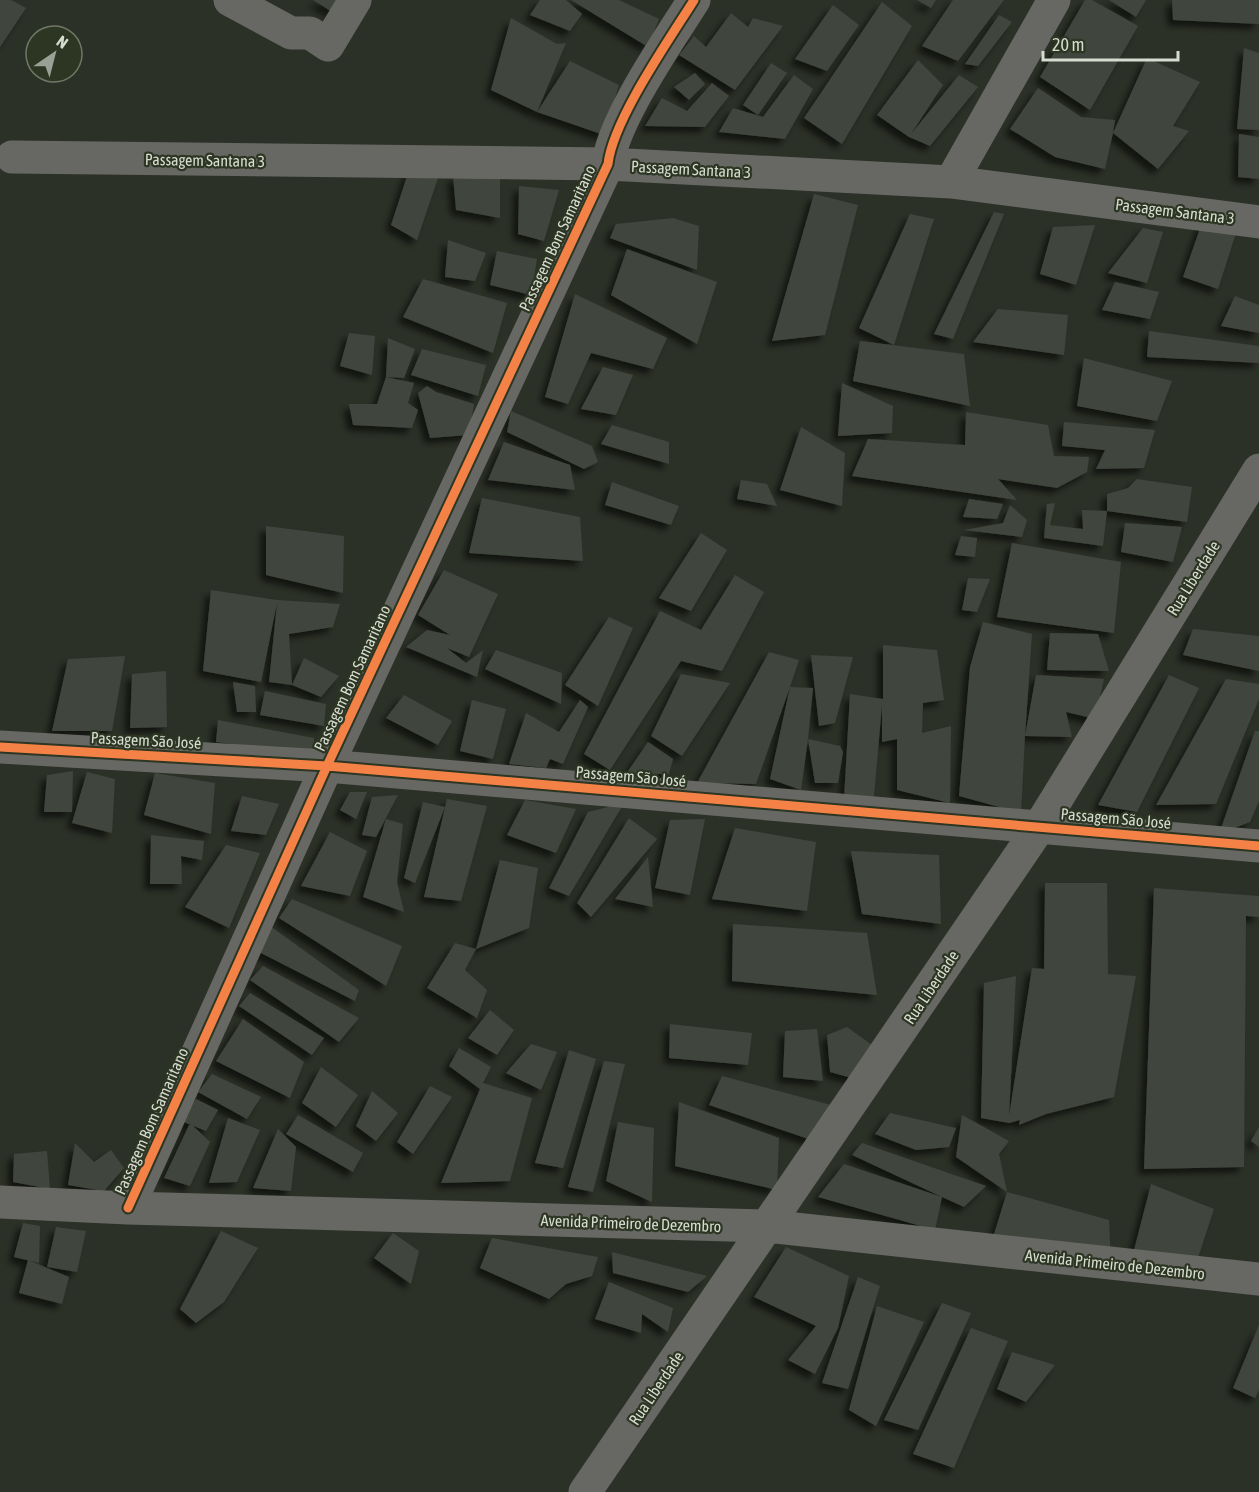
<svg xmlns="http://www.w3.org/2000/svg" width="1259" height="1492" font-family="'Asap Condensed',sans-serif">
	<style>
		.building { fill: #40453d; filter: url(#shadow) }
		.lines { fill: none; stroke-linecap: round; stroke-linejoin: round }
		.minor { stroke: #676863; stroke-width: 33 }
		.cycleway-casing { stroke: #2d3523; stroke-width: 13 }
		.cycleway { stroke: #f48246; stroke-width: 9 }
		.labels { text-anchor: middle; dominant-baseline: central; stroke-width: 4.5; stroke-linejoin: round; paint-order: stroke }
		.street-label { font-size: 16px; fill: #d6dcd0; stroke: #2d3523 }
	</style>
	<defs>
		<filter id="shadow"><feDropShadow dx="-5.5" dy="5.5" stdDeviation="3" flood-color="#0009"/></filter>
	</defs>
	<rect width="100%" height="100%" fill="#2c3127"/>
	<path class="building" d="M0,0H11L26,8L0,47Z
		M313,0H342L334,13Z
		M540,0H566L582,14L570,31L530,15Z
		M571,0H619L659,19L648,47Z
		M917,0H936L931,8Z
		M953,0H1004L958,61L922,46Z
		M1085,0H1092L1138,26L1090,110L1040,77Z
		M1109,0H1146L1136,17Z
		M1172,0H1259V24L1173,20Z
		M882,2L912,26L842,144L804,118Z
		M833,5L859,25L827,71L795,59Z
		M731,13L748,27L753,18L783,26L735,90L679,55L694,36L706,47Z
		M999,15L1012,22L978,66L965,64Z
		M511,18L557,44L566,43L537,112L491,90Z
		M1244,48L1259,53V130L1237,129Z
		M1147,58L1200,82L1173,126L1189,131L1158,169L1113,133L1105,169L1055,157L1010,129L1038,88L1081,117L1115,120L1113,133Z
		M918,60L943,85L911,134L959,75L978,87L930,146L909,137L877,115Z
		M570,61L619,85L604,135L537,112Z
		M771,63L787,73L758,115L743,105Z
		M695,73L705,84L689,100L674,87Z
		M794,75L813,89L785,139L719,132L733,108L763,117Z
		M712,83L729,96L705,127L645,126L662,98L687,111Z
		M1239,134L1259,137V179L1238,177Z
		M409,170L438,178L417,240L391,225Z
		M453,176L500,178V218L456,210Z
		M519,186L559,190L544,241L518,234Z
		M814,194L858,205L825,335L772,341Z
		M994,212L1004,214L953,339L934,334Z
		M910,214L934,219L894,345L859,328Z
		M673,218L699,226L697,270L610,238L616,224Z
		M1203,220L1237,230L1218,289L1183,277Z
		M1095,225L1076,285L1040,274L1053,227Z
		M1143,228L1163,232L1147,283L1108,273Z
		M448,240L486,253L475,281L445,277Z
		M627,249L717,282L697,344L611,295Z
		M497,251L537,259L531,295L490,285Z
		M423,279L507,303L493,353L403,317Z
		M1115,282L1159,292L1150,319L1102,310Z
		M575,294L667,338L653,369L591,353L568,404L545,397Z
		M1235,296L1259,305V333L1221,326Z
		M998,309L1068,315L1064,355L973,342Z
		M1149,331L1259,346V363L1147,357Z
		M349,333L375,336L372,375L340,366Z
		M388,338L415,349L404,378L386,377Z
		M860,341L964,354L970,406L853,381Z
		M422,349L486,365L478,396L411,375Z
		M1084,358L1172,381L1157,421L1077,406Z
		M603,367L633,375L616,415L581,409Z
		M386,377L414,383L408,403L418,410L412,428L353,425L349,404H377Z
		M842,383L893,406L892,433L838,436Z
		M427,386L436,392L474,404L469,435L430,438L418,393Z
		M511,411L592,446L598,462L584,469L507,432Z
		M966,412L1048,425L1054,456L1089,457L1087,472L1057,488L998,479L1017,500L852,476L868,439L965,445Z
		M1064,422L1155,430L1144,468L1096,469L1105,450L1062,446Z
		M612,425L669,442V464L601,444Z
		M801,427L845,453L842,506L780,490Z
		M504,442L570,465L575,490L488,480Z
		M1137,479L1192,487L1187,522L1107,511V494L1128,488Z
		M741,480L767,484L777,506L737,499Z
		M612,482L679,506L671,525L605,505Z
		M482,498L580,517L583,561L469,553Z
		M969,499L1003,504L997,519L963,517Z
		M1055,503L1050,525L1083,529L1082,510L1107,511L1103,546L1044,538L1047,504Z
		M1010,505L1027,520L1022,537L964,530L1003,523Z
		M1125,523L1182,527L1173,562L1121,552Z
		M266,526L344,536L343,593L266,575Z
		M701,533L727,550L691,611L659,598Z
		M961,536L977,538L975,557L955,555Z
		M1012,543L1121,562L1114,633L997,617Z
		M444,570L498,594L469,657L447,648L466,663L483,650L477,677L406,647L427,630L450,635L418,615Z
		M735,575L764,592L722,671L681,661L610,770L584,754L660,611L701,630Z
		M968,578L990,579L977,612L962,610Z
		M211,590L277,600L340,604L333,627L289,634L292,685L269,682L277,603L261,682L203,671Z
		M609,617L633,628L598,706L565,685Z
		M983,622L1032,634L1025,736L1036,675L1104,679L1094,724L1087,717L1066,712L1072,737L1025,736L1021,813L959,796L970,667Z
		M1193,629L1259,636V671L1183,655Z
		M1050,633L1098,634L1109,671L1047,670Z
		M883,645L937,650L944,700L923,703L922,733L951,726L950,803L897,790V739L882,742V705L873,808L844,799L850,694L883,699Z
		M496,650L562,673L561,704L485,669Z
		M769,652L799,660L790,687L813,688L808,739L840,746L843,752L838,783H815L808,739L801,790L770,779L790,687L756,784L697,783Z
		M811,655L853,657L835,723L819,726Z
		M125,656L112,731H52L68,659Z
		M304,658L339,676L321,697L292,685Z
		M166,671L167,727L130,728L132,674Z
		M681,674L730,683L682,756L651,736Z
		M1169,675L1199,688L1137,812L1098,805Z
		M1226,679L1259,684V699L1216,804L1156,805Z
		M233,682L255,686L256,712H237Z
		M265,691L326,704L324,726L260,715Z
		M404,695L452,721L438,745L386,718Z
		M472,700L506,709L493,759L460,751Z
		M580,700L588,707L563,764L550,759L546,768L509,764L526,713L559,732Z
		M218,720L314,738V754L216,742Z
		M1255,731H1259V801L1250,822L1219,834Z
		M648,742L673,759L669,774H626Z
		M73,771L72,812H44L47,775Z
		M87,772L115,779L112,833L72,823Z
		M155,773L215,783L211,834L144,815Z
		M350,792H367L356,819L340,810Z
		M398,795L376,837L362,835L372,797Z
		M242,796L279,804L266,835L231,831Z
		M447,799L487,806L461,901L424,897Z
		M525,800L576,809L556,853L507,835Z
		M423,802L445,807L415,883L404,878Z
		M624,803L569,896L549,888L588,812Z
		M629,818L657,839L591,917L577,903Z
		M386,819L403,824L397,882L404,912L363,897Z
		M705,819L690,895L655,888L670,820Z
		M735,828L816,842L807,911L712,899Z
		M330,832L367,851L350,896L301,886Z
		M151,835L204,841L202,860L181,856L182,884H150Z
		M226,845L260,853L229,928L185,907Z
		M851,851L939,855L941,924L862,914Z
		M648,857L653,907L615,899Z
		M500,860L538,868L529,928L476,949Z
		M1045,883H1107L1108,974L1136,976L1114,1097L1046,1114L1019,1125L1020,1120L1009,1123L981,1118L984,983L1016,976L1009,1116L1032,968L1044,969Z
		M1154,888L1259,896V917L1246,916L1244,1167L1144,1169Z
		M292,899L402,946L386,986L279,918Z
		M733,924L867,933L877,995L732,981Z
		M270,926L359,990L355,1001L259,952Z
		M455,943L476,949L465,970L487,990L477,1018L427,988Z
		M263,966L359,1018L339,1042L250,980Z
		M250,993L324,1038L312,1055L239,1006Z
		M490,1010L514,1030L497,1055L468,1038Z
		M243,1019L304,1062L290,1098L216,1061Z
		M670,1024L752,1033L748,1065L669,1058Z
		M847,1027L872,1045L866,1082L830,1072L827,1035Z
		M817,1029L823,1081L783,1077L785,1031Z
		M531,1044L557,1052L541,1090L506,1073Z
		M459,1048L491,1067L483,1083L532,1098L510,1181L441,1183L480,1089L449,1066Z
		M569,1050L596,1059L563,1168L535,1163Z
		M604,1061L625,1064L593,1192L568,1187Z
		M321,1067L358,1095L336,1127L302,1103Z
		M212,1074L261,1097L247,1119L198,1092Z
		M722,1076L831,1105L823,1144L709,1105Z
		M430,1086L452,1097L413,1154L397,1142Z
		M372,1091L398,1113L376,1141L356,1126Z
		M196,1099L218,1110L206,1131L181,1121Z
		M679,1102L779,1138L777,1190L675,1166Z
		M890,1113L956,1128L949,1147L916,1150L875,1134Z
		M298,1115L363,1153L353,1172L286,1134Z
		M962,1115L1009,1141L999,1154L1007,1192L956,1157Z
		M228,1118L260,1130L237,1182L209,1183Z
		M618,1122L654,1128L652,1202L606,1181Z
		M190,1123L210,1142L190,1186L164,1178Z
		M1259,1127V1147L1251,1141Z
		M278,1129L296,1147L291,1191L253,1188Z
		M75,1143L94,1162L111,1150L124,1168L104,1191L68,1185Z
		M862,1143L986,1186L964,1207L942,1197L935,1230L818,1197L844,1164L942,1197L852,1155Z
		M47,1151L50,1189L13,1182L14,1154Z
		M1151,1184L1214,1209L1195,1267L1134,1250Z
		M1007,1192L1109,1220L1111,1263L990,1247Z
		M23,1223L40,1226L39,1263L14,1257Z
		M56,1227L86,1231L77,1272L47,1267Z
		M221,1231L258,1248L224,1302L196,1323L180,1309Z
		M393,1233L419,1251L411,1284L374,1258Z
		M492,1238L598,1257L592,1276L566,1284L549,1299L480,1268Z
		M786,1247L849,1276L838,1328L815,1374L788,1360L816,1326L754,1297Z
		M612,1252L707,1276L688,1292L613,1273Z
		M28,1260L69,1277L62,1304L19,1293Z
		M858,1277L880,1286L848,1389L822,1383Z
		M609,1282L673,1308L668,1332L642,1314L641,1333L595,1319Z
		M942,1303L971,1313L918,1430L884,1420Z
		M877,1306L924,1322L876,1426L849,1410Z
		M1259,1325V1390L1255,1398L1233,1388Z
		M971,1328L1008,1341L954,1468L913,1454Z
		M1012,1352L1055,1365L1026,1402L997,1389Z"/>
	<g class="lines">
		<path class="minor" d="M230,0L291,33H310L328,45L355,0
			M12,157L608,164L951,182L1259,222
			M951,182L1054,0
			M0,747L327,766L1259,846
			M0,1202L128,1208L767,1226L1259,1279
			M128,1208L327,766L608,164C613,120 669,40 694,0
			M585,1492L1040,826L1259,470"/>
		<defs>
			<path id="cycleway" d="M0,747L327,766L1259,846
				M128,1208L327,766L608,164C613,120 669,40 694,0"/>
		</defs>
		<use href="#cycleway" class="cycleway-casing"/>
		<use href="#cycleway" class="cycleway"/>
	</g>
	<g class="labels">
		<g class="street-label">
			<text transform="translate(205 160) rotate(1)">Passagem Santana 3</text>
			<text transform="translate(691 169) rotate(3)">Passagem Santana 3</text>
			<text transform="translate(1175 211) rotate(7)">Passagem Santana 3</text>
			<text transform="translate(557 238) rotate(-65)">Passagem Bom Samaritano</text>
			<text transform="translate(1193 578) rotate(-58)">Rua Liberdade</text>
			<text transform="translate(352 678) rotate(-65)">Passagem Bom Samaritano</text>
			<text transform="translate(146 740) rotate(3)">Passagem São José</text>
			<text transform="translate(631 776) rotate(5)">Passagem São José</text>
			<text transform="translate(1116 818) rotate(5)">Passagem São José</text>
			<text transform="translate(931 987) rotate(-56)">Rua Liberdade</text>
			<text transform="translate(151 1121) rotate(-66)">Passagem Bom Samaritano</text>
			<text transform="translate(631 1223) rotate(2)">Avenida Primeiro de Dezembro</text>
			<text transform="translate(1115 1264) rotate(6)">Avenida Primeiro de Dezembro</text>
			<text transform="translate(656 1388) rotate(-56)">Rua Liberdade</text>
		</g>
	</g>
	<g transform="translate(54 54) rotate(35)"><circle r="28" fill="#2d3523" stroke="#717868" stroke-width="1.5"/>
	<path d="M0-4.5L10 22L0 15L-10 22Z" fill="#9aa095"/>
	<text y="-9" font-size="16" font-weight="bold" text-anchor="middle" fill="#d6dcd0">N</text>
	</g>
	<path d="M1043 51v9h135v-9" fill="none" stroke="#d6dcd0" stroke-width="3"/>
	<text x="1052" y="51" font-size="18" fill="#d6dcd0" stroke="#2d3523" stroke-width="4.5" paint-order="stroke">20 m</text>
</svg>
